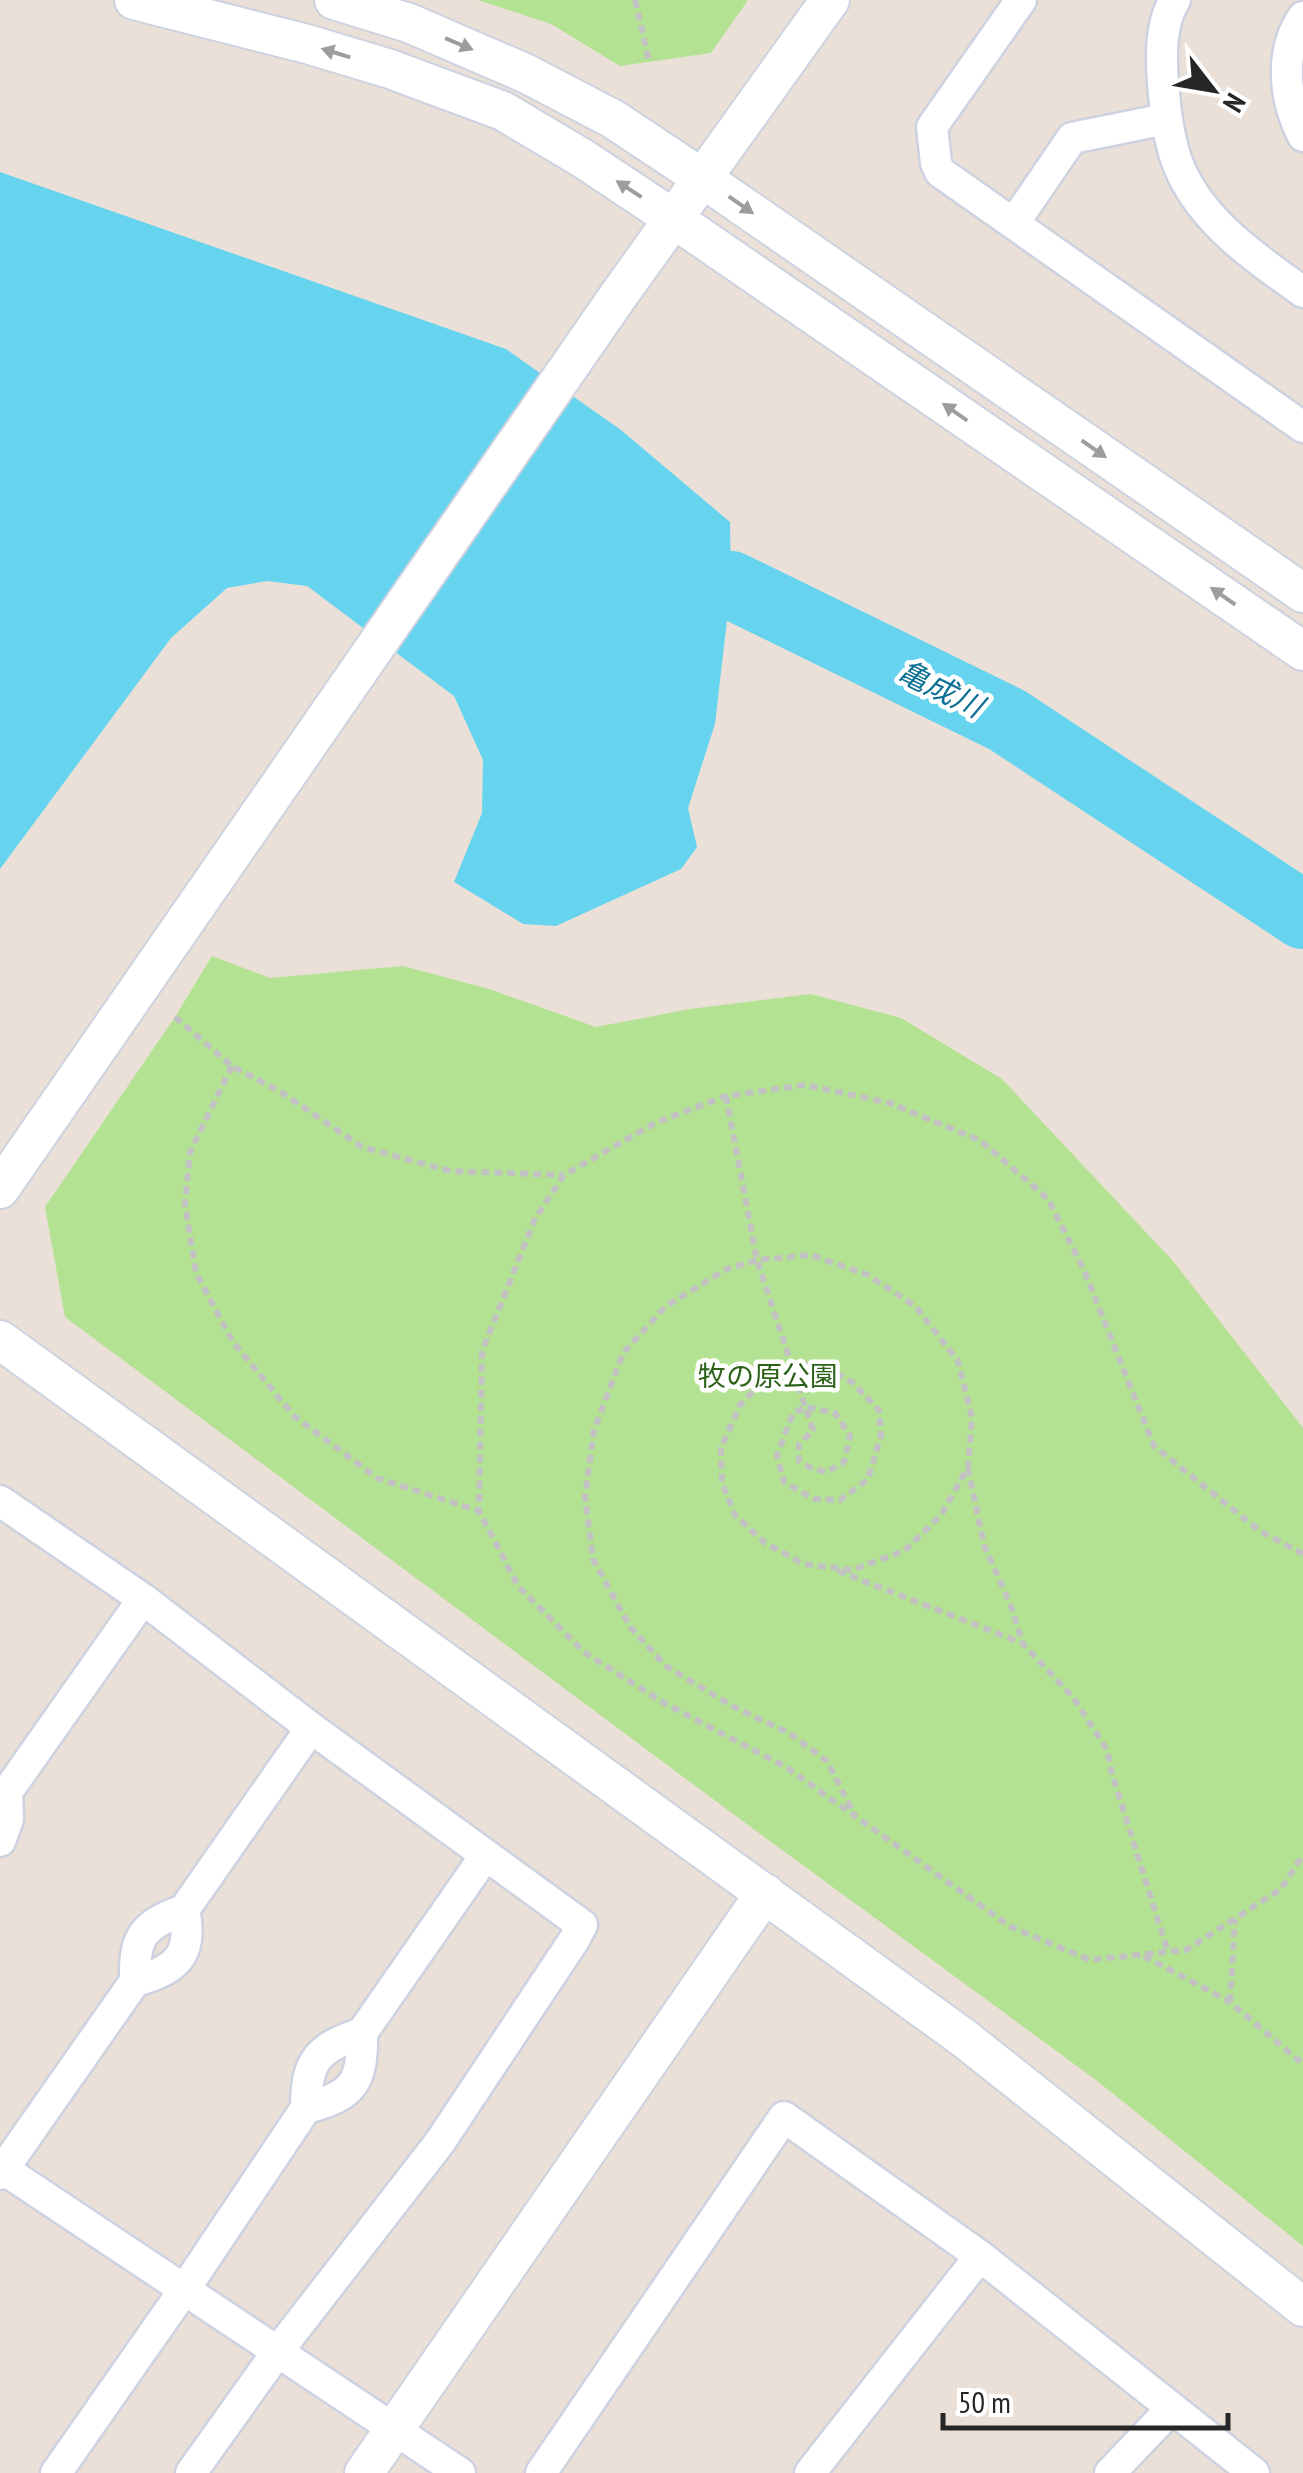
<svg xmlns="http://www.w3.org/2000/svg" width="1303" height="2473" font-family="'PT Sans Narrow','Noto Sans JP',sans-serif">
	<style>
		.green { fill: #b3e292 }
		.water { fill: #67d4ef }
		.lines { fill: none; stroke-linecap: round; stroke-linejoin: round }
		.river { stroke: #67d4ef; stroke-width: 68 }
		.minor-casing { stroke: #cdd2e0; stroke-width: 35 }
		.tertiary-casing { stroke: #cdd2e0; stroke-width: 42 }
		.path { stroke: #c2c2c2; stroke-width: 6; stroke-dasharray: 8 5; stroke-linecap: butt }
		.minor { stroke: #fff; stroke-width: 30 }
		.tertiary { stroke: #fff; stroke-width: 38 }
		.oneway { fill: #9d9d9d }
		.labels { text-anchor: middle; dominant-baseline: central; stroke-width: 9; stroke-linejoin: round; paint-order: stroke }
		.park-label { font-size: 28px; fill: #2c6218; stroke: #fff }
		.water-label { font-size: 30px; font-style: italic; fill: #0c6f95; stroke: #fff }
	</style>
	<rect width="100%" height="100%" fill="#eae0d7"/>
	<path class="green" d="M478,0H748L711,53L620,66L551,24Z
		M212,956L270,978L403,966L489,989L596,1027L690,1009L811,994L901,1018L1002,1079L1173,1261L1303,1428V2246L1096,2080L748,1825L65,1317L45,1207L175,1017Z"/>
	<path class="water" d="M0,172L506,349L621,430L730,522L731,585L715,724L688,808L697,847L681,869L556,926L523,924L454,882L482,813L483,760L454,696L307,586L267,581L227,588L171,638L0,869Z"/>
	<g class="lines">
		<path class="river" d="M639,595L731,585L1007,720L1303,915"/>
		<defs>
			<path id="minor" d="M1021,0L932,127L936,163L940,172L1303,427
				M1175,0C1160,23 1161,57 1163,83C1165,109 1168,135 1176,159C1197,219 1254,257 1303,292
				M1303,17C1279,52 1284,99 1303,136
				M1014,223L1072,138L1166,119
				M0,1501L143,1599L311,1728L582,1925L574,1940L440,2142L278,2351L191,2473
				M0,1794L7,1792L143,1599
				M0,1841L8,1819L7,1792
				M135,1981C176,1971 194,1954 184,1910
				M362,2033C317,2048 306,2061 306,2108C353,2096 363,2083 362,2033L485,1856
				M0,2167L460,2473
				M0,2174L135,1981C134,1937 142,1925 184,1910L311,1728
				M56,2473L184,2290L306,2108
				M541,2473L784,2117L980,2256L1254,2473
				M810,2473L980,2256
				M1110,2473L1172,2408"/>
			<path id="tertiary" d="M134,0L307,44L390,69L503,111L582,158L674,219L1303,651
				M334,0L409,23L527,74L613,119L702,178L1303,593
				M0,1189L616,299L830,0
				M0,1340L965,2039L1303,2307
				M364,2473L765,1893"/>
		</defs>
		<use href="#minor" class="minor-casing"/>
		<use href="#tertiary" class="tertiary-casing"/>
		<path class="path" d="M635,0L649,61
			M175,1017L232,1066L281,1092L362,1147L450,1171L564,1175
			M232,1066L190,1152L185,1204L196,1273L233,1342L294,1416L377,1478L479,1511
			M726,1096L757,1260L813,1430L799,1444V1461L811,1468L827,1472L844,1462L850,1436L835,1413L806,1407L793,1413L777,1455L784,1482L814,1499L840,1500L868,1479L881,1435L879,1410L853,1383L820,1363L793,1365L771,1373L740,1405L721,1448L722,1483L735,1515L765,1543L804,1564L852,1570L904,1551L941,1515L968,1467L972,1418L958,1361L916,1307L868,1275L811,1255L757,1260L727,1269L666,1306L623,1353L594,1430L585,1497L593,1559L630,1627L666,1666L732,1706L789,1733L827,1761L855,1816
			M968,1468L984,1545L1011,1606L1023,1644L1073,1697L1107,1750L1112,1774L1168,1952
			M1303,1554L1260,1531L1154,1446L1084,1270L1048,1199L981,1141L890,1103L805,1085L726,1096L657,1122L564,1175L535,1219L482,1351L479,1511L518,1586L584,1652L664,1703L786,1767L1011,1927L1090,1960L1186,1950L1281,1889L1303,1855
			M838,1571L1022,1643
			M1144,1956L1230,2002L1303,2064
			M1230,2002L1235,1919"/>
		<use href="#minor" class="minor"/>
		<use href="#tertiary" class="tertiary"/>
	</g>
	<defs><path id="oneway-solid" d="M-6-.8H1V-3.2L6.5 0L1 3.2V.8H-6Z" transform="scale(2.5)"/></defs>
	<g class="oneway">
		<use href="#oneway-solid" transform="translate(459 44) rotate(23)"/>
		<use href="#oneway-solid" transform="translate(336 53) rotate(-163)"/>
		<use href="#oneway-solid" transform="translate(629 189) rotate(-147)"/>
		<use href="#oneway-solid" transform="translate(741 205) rotate(35)"/>
		<use href="#oneway-solid" transform="translate(955 412) rotate(-145)"/>
		<use href="#oneway-solid" transform="translate(1094 449) rotate(35)"/>
		<use href="#oneway-solid" transform="translate(1223 596) rotate(-145)"/>
	</g>
	<g class="labels">
		<g class="park-label">
			<text x="768" y="1375">牧の原公園</text>
		</g>
		<g class="water-label">
			<text transform="translate(941 688) rotate(26)">亀成川</text>
		</g>
	</g>
	<g transform="translate(1213 90) rotate(121)" stroke="#ffffff" stroke-width="8" paint-order="stroke">
	<path d="M0-8L18 38L0 25L-18 38Z" fill="#262626"/>
	<text y="-15" font-size="28" font-weight="bold" text-anchor="middle" fill="#262626">N</text>
	</g>
	<path d="M943 2413v15h285v-15" fill="none" stroke="#262626" stroke-width="5"/>
	<text x="958" y="2413" font-size="30" fill="#262626" stroke="#ffffff" stroke-width="8" paint-order="stroke">50 m</text>
</svg>
